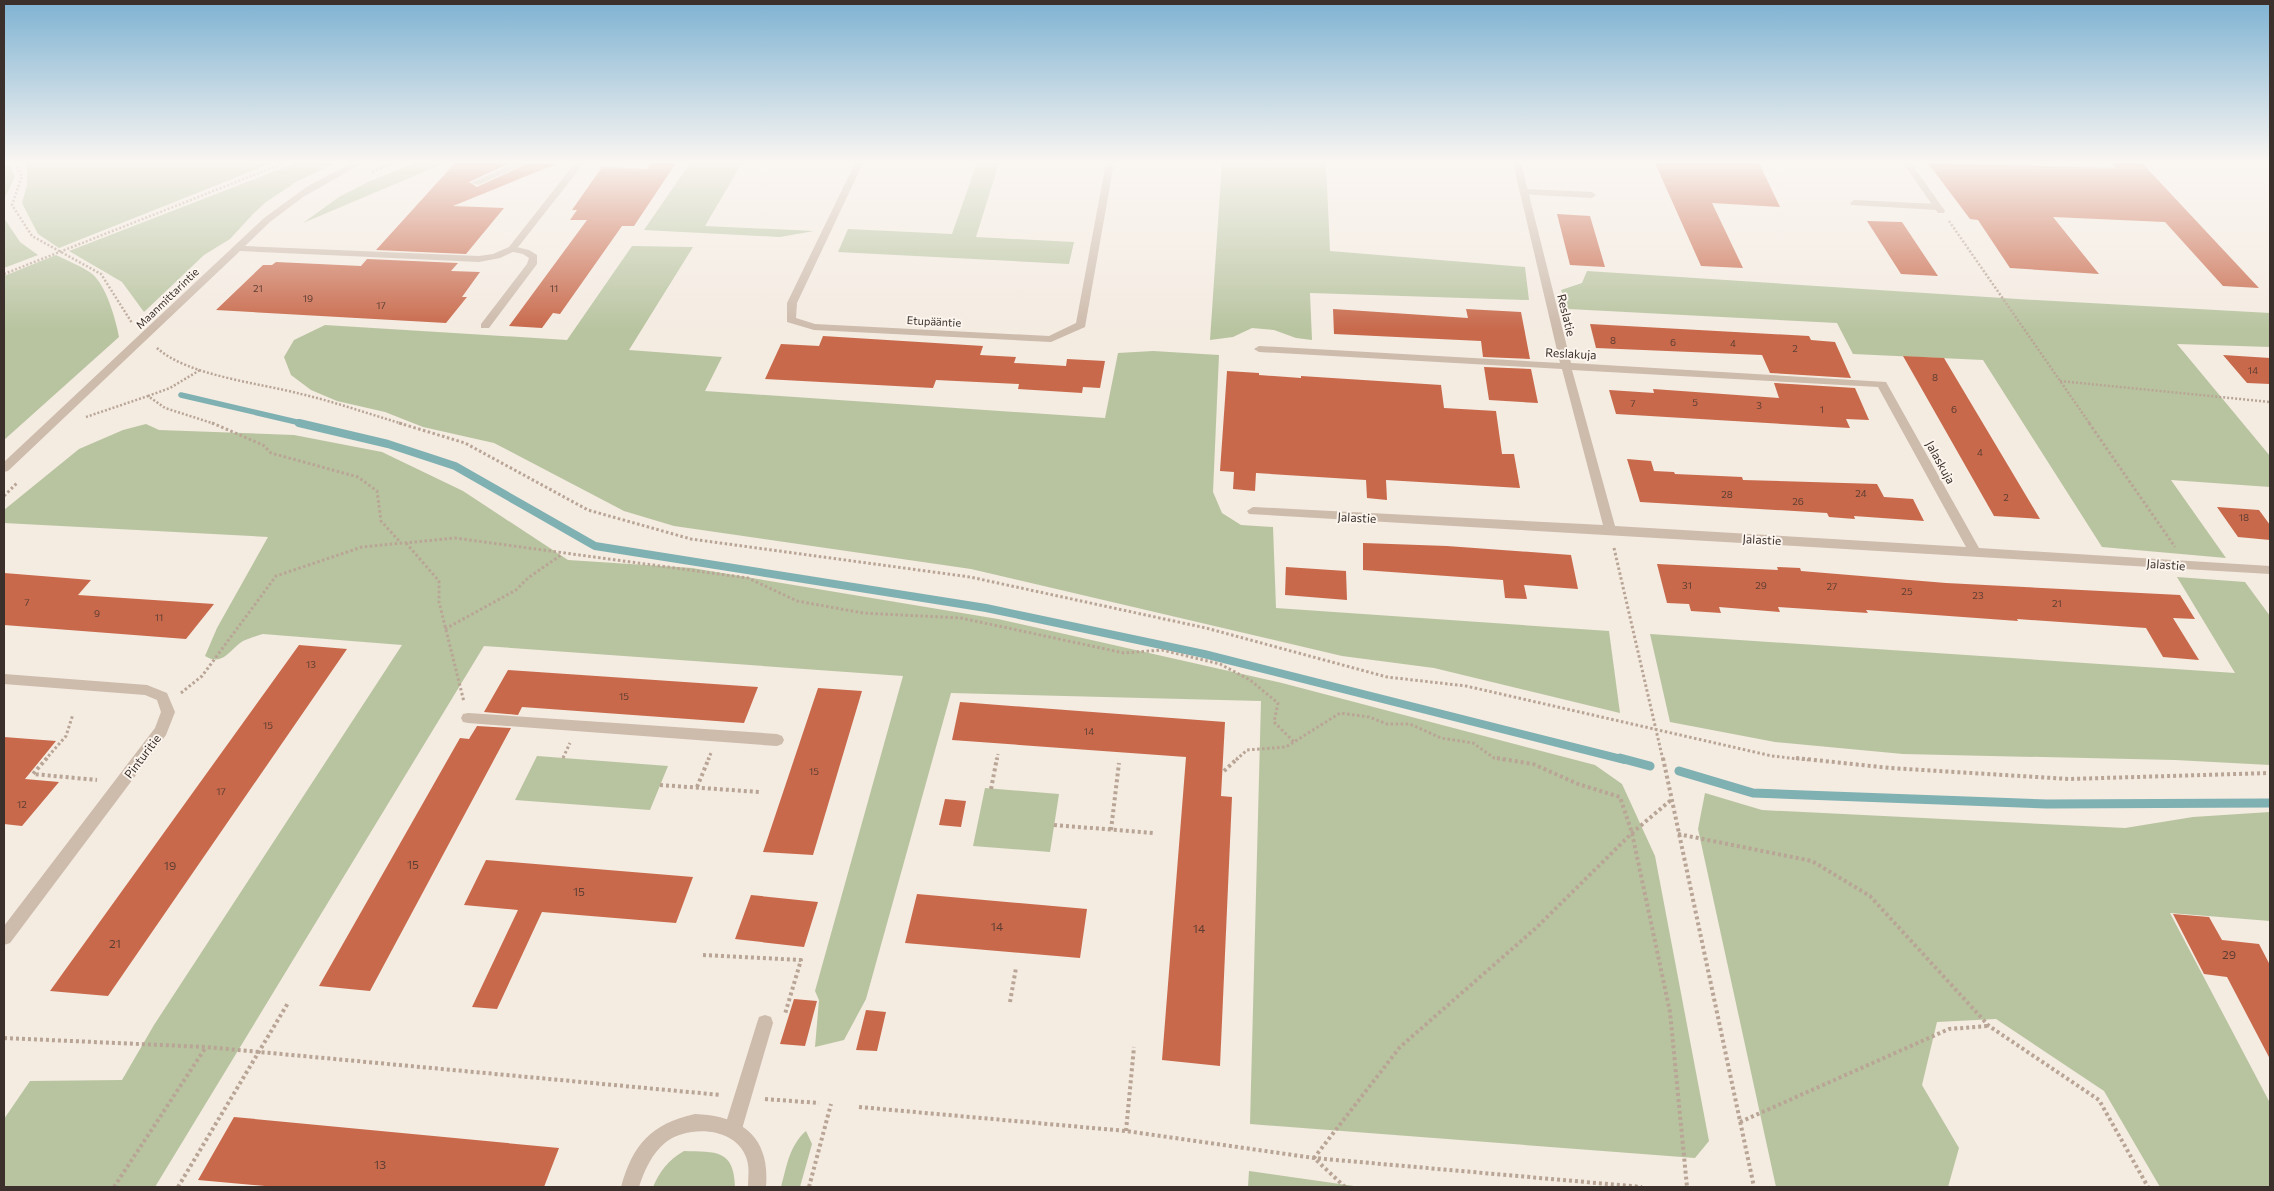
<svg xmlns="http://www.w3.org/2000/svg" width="2274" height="1191" font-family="Commissioner,sans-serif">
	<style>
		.green { fill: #b8c4a0 }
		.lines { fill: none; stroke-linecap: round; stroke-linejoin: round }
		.stream-far2 { stroke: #7fb0b2; stroke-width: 5.5 }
		.stream-far1 { stroke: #7fb0b2; stroke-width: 8 }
		.stream { stroke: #7fb0b2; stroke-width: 9 }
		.building { fill: #c8694b }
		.path-far2 { stroke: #b9a596; stroke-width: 2.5; stroke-dasharray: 2 2; stroke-linecap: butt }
		.path-far1 { stroke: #b9a596; stroke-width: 3; stroke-dasharray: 2.5 2.5; stroke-linecap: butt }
		.path { stroke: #b9a596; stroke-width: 4; stroke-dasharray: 3 3; stroke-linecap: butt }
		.lane { fill: #cdbbac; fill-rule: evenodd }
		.street { fill: #cdbbac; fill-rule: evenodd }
		.labels { text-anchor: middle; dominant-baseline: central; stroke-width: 4; stroke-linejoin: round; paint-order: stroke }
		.number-label { font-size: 10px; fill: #5e3e33 }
		.far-street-label { font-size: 11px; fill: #3b302b; stroke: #fbf5ee }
		.street-label { font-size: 12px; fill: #3b302b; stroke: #fbf5ee }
		.near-number-label { font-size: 12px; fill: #5e3e33 }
	</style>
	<rect width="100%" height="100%" fill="#f4ebe1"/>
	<path class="green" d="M27,163H272L59,248L38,234L22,203L27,185Z
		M296,163H336L296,182L266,202L253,214L230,239L204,255L144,312L122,282L69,251Z
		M415,163H445L303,223L339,197L368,182Z
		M690,163H742L705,226L814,231L780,237L644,230Z
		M977,163H999L976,237L1074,242L1069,264L838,252L848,229L952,234Z
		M1222,163H1326L1330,251L1525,267L1529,300L1310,293L1312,340L1296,338L1274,330L1252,328L1233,337L1210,340Z
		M10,165L15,177L4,199V166Z
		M4,218L20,242L38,255L4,268Z
		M632,246L693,247L629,350L722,357L705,391L1105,418L1118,353L1153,351L1219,355L1213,492L1222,513L1241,525L1273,527L1276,608L1609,631L1620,713L1434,668L1342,656L971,569L674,526L624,511L494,443L423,427L385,412L337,401L311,390L291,375L284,357L294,340L325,325L567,340Z
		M56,255C68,261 81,266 91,273C106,284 116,320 119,337L4,440V276Z
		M1587,271L2018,299L2270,313V347L2177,344L2270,456V487L2171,480L2226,558L2102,547L1983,360L1853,354L1837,323L1568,309L1561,290L1582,283Z
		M146,424L159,430L294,435L382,452L463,491L568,560L692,568L998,619L1282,683L1595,765L1622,784L1655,856L1709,1141L1695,1158L1250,1124L1261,701L951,693L866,999L844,1040L815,1047L819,1000L815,991L903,676L484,646L155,1187H4V1119L30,1081L122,1080L154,1025L402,645L263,634C257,636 249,638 243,641C230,649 223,667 205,656L217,628L268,537L4,523V510L79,449L123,430Z
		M2177,577L2245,582L2270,616V765L2175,760L1903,754L1775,742L1670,722L1650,634L2235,673Z
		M537,756L668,766L650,810L515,800Z
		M985,788L1059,794L1050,852L973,846Z
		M1705,793L1762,810L2125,828L2193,817L2270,812V921L2170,913L2270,1103V1187H2160L2104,1091L1996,1019L1937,1022L1922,1085L1959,1148L1948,1187H1776L1698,829Z
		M806,1131L812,1144L800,1187H781C787,1166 789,1146 806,1131Z
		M684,1151C716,1152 734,1149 735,1187H653C660,1171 668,1160 684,1151Z
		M1249,1171L1361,1187H1248Z"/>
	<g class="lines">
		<path class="stream-far2" d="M181,395L305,424"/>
		<path class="stream-far1" d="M299,423L388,444L455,466L595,546L986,608L1204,654L1625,760"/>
		<path class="stream" d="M1620,758L1650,766
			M1679,771L1753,793L2047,804L2270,803"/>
	</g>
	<path class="building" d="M455,163H510L469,182L477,187L529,163L556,164L453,206L504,208L466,254L376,250Z
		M651,163H676L634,226H622L560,314L553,313L542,328L509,326L587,220H570L577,210H572L602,167L647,169Z
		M1655,163H1759L1780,207L1712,203L1743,268L1701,266Z
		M1928,163L2116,168L2112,163H2142L2259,288L2223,286L2165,222L2053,217L2099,274L2010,268L1978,220L1970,219Z
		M1557,214L1590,216L1605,267L1570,265Z
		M1867,221L1902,222L1938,276L1901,274Z
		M367,259L458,263L451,271L480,272L462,297H467L446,323L216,310L263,265H272L276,262L361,266Z
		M1333,309L1468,318L1466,309L1521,312L1530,359L1483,357L1481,341L1334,334Z
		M1590,324L1809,336L1811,340L1835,342L1851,378L1770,373L1762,355L1596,348Z
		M823,336L983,346L980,355L1016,357L1014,363L1066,366L1067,359L1105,361L1100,388L1083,387L1082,393L1018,389L1019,384L936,380L933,388L765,379L781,344L819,346Z
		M2223,355L2270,358V384L2247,383Z
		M1903,356L1944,358L2040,519L1994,516Z
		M1484,367L1531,369L1538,403L1489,400Z
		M1227,371L1259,373V375L1301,378V376L1441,385L1444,408L1496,411L1502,454H1514L1520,488L1386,480L1387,500L1367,498L1366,480L1256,473L1255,491L1233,489L1234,472L1220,471Z
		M1774,383L1855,388L1869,420L1846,419L1850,428L1616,414L1609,390L1654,393L1653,389L1779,398Z
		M1627,459L1651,461L1654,471L1674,472L1675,474L1742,477L1743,480L1877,484L1884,497L1913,499L1924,521L1854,516L1855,519L1829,517L1827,513L1640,502Z
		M2217,507L2259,510L2270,525V540L2238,537Z
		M1363,543L1447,546L1571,555L1578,589L1524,585L1527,599L1505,598L1503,580L1363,570Z
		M1657,564L1778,570L1777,567L1800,568L1801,571L1946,583L2180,595L2195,619L2173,618L2199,660L2163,657L2146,628L2017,619L2018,621L1866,610L1868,613L1778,607L1780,612L1719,607L1721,613L1691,611L1689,604L1667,603Z
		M1286,567L1346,571L1347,600L1285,595Z
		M4,573L91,580L78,595L214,604L186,639L4,625Z
		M299,645L347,649L108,996L50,991Z
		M508,670L758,687L744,723L522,707L518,715L484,712Z
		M818,688L862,691L813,855L763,852Z
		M960,702L1225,722L1221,796L1232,797L1220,1066L1162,1060L1186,757L952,740Z
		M477,726L511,728L370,991L319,986L460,738L469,739Z
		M4,737L56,741L25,779L59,782L22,826L4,824Z
		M945,799L966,801L961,827L939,825Z
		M486,860L693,877L676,923L542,912L497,1009L472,1007L518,910L464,905Z
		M917,894L1087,909L1080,958L905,943Z
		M751,895L818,902L804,947L735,939Z
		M2173,914L2209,917L2222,940L2259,944L2270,965V1059L2227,977L2204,974Z
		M794,999L817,1001L805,1046L780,1044Z
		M866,1010L886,1012L877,1051L856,1050Z
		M234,1117L559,1148L544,1187H276L198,1180Z"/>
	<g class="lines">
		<path class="path-far2" d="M15,163L22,176L12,205L32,236L101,274L132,323
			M372,172L393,163
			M1949,221L2090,424
			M4,274L284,163
			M157,348C188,376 260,383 301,394C335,402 369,414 403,424
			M2060,381L2270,402
			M148,396L170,388L200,370
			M86,417L148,396L165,408L215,424"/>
		<path class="path-far1" d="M212,423L263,445L271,453L358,477L377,491L381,521L401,543
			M399,423L465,443L588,510L691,539L970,577L1206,628L1387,677L1466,686L1772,756L1808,760
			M2089,423L2175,547
			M4,496L18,482
			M406,543L439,581V602L464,702
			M1614,548L1663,760
			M445,629L516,590L528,578L561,555
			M181,693L202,676L276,576L362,547L455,538L748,578L797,601L863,613L961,618L1124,653L1162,650L1220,664L1250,680L1278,703L1274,722L1294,742
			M563,758L570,743
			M45,760L66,736L73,714
			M708,760L711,753
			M997,760L998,754
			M1236,760L1247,750L1286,747L1340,713L1369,717L1387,724H1410L1441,738L1473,743L1494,758L1505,760"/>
		<path class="path" d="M47,758L33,774L97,780
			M1497,758L1533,764L1578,784L1620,797L1632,833L1670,1012L1687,1187
			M1663,758L1754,1187
			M1796,758L1890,768L2069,779L2270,773
			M1224,771L1238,758
			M660,785L759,792
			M697,787L709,758
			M991,789L997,758
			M1054,825L1154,833
			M1111,830L1119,763
			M1678,834L1812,861L1870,896L1989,1026L2099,1100L2148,1187
			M703,955L801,960L785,1014
			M1010,1002L1016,968
			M4,1038L206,1047L721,1095
			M765,1099L819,1103
			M859,1107L1126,1131L1314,1158L1642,1187
			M1740,1122L1949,1029L1988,1026
			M1126,1131L1134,1047
			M114,1187L206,1047
			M178,1187L288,1003
			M809,1187L831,1104
			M1345,1187L1314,1158L1400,1047L1536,928L1632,833L1671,800"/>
		<path class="lane" d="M515,163H527L478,185L471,183Z
			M1524,189L1592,192L1596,195L1592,198L1521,194L1520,192Z
			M1854,200L1938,204L1942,207L1938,210L1851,205L1850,203Z
			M512,246L529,250L537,255V264L489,328H481V324L527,264L529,258L523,254L509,251V247Z
			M468,713L777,734L782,736L784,740L782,744L777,746L468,723L463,722L461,718L463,714Z
			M765,1015L771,1017L773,1023L742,1129L739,1135L733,1138L727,1135L724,1129L757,1023L759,1017Z"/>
		<path class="street" d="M352,163H363L303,197L270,222L245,246L479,256L493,254L509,247L575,163H584L515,251L500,258L479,262L240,251L8,471L4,472V462L264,218L308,186Z
			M855,163H863L797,303L796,318L815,324L1049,336L1076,323L1106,163H1114L1085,327L1051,342L814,330L787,322V303Z
			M1513,163H1521L1571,363L1886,382L1979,548L2270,566V574L1249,514L1247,511L1253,507L1603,525L1562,369L1259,352L1254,349L1259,346L1560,363ZM1572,370L1878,387L1966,547L1615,526Z
			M1903,163H1911L1945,211L1944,213H1938Z
			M4,674L147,685L167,693L175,712L166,735L10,943L4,945V926L155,728L161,712L157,700L145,695L4,684Z
			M695,1114C743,1116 770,1137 766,1187H748C748,1177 750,1167 746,1157C735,1127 689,1125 666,1142C652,1153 644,1171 639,1187H621C633,1144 651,1124 695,1114Z"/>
	</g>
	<linearGradient id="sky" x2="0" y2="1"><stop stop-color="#7eb2d2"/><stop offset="0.49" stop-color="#faf6f2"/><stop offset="1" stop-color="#faf6f2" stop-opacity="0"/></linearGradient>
	<rect width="2274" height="330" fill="url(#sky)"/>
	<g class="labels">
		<g class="number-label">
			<text x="258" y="288">21</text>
			<text x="554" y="288">11</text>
			<text x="308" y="298">19</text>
			<text x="381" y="305">17</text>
			<text x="1613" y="340">8</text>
			<text x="1673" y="342">6</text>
			<text x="1733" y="343">4</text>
			<text x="1795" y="348">2</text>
			<text x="2253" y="370">14</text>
			<text x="1935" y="377">8</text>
			<text x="1695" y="402">5</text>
			<text x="1633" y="403">7</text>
			<text x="1759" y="405">3</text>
			<text x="1822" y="409">1</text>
			<text x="1954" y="409">6</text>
			<text x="1980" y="452">4</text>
			<text x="1861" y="493">24</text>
			<text x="1727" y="494">28</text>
			<text x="2006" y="497">2</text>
			<text x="1798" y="501">26</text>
			<text x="2244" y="517">18</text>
			<text x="1687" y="585">31</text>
			<text x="1761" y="585">29</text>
			<text x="1832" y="586">27</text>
			<text x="1907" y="591">25</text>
			<text x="1978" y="595">23</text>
			<text x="27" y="602">7</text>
			<text x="2057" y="603">21</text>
			<text x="97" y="613">9</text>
			<text x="159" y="617">11</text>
			<text x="311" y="664">13</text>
			<text x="624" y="696">15</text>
			<text x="268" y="725">15</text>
			<text x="1089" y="731">14</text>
			<text x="814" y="771">15</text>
			<text x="221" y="791">17</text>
			<text x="22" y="804">12</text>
		</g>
		<g class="far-street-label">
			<text transform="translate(167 298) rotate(-44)">Maanmittarintie</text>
			<text transform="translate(934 321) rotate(3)">Etupääntie</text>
		</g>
		<g class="street-label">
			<text transform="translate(1567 315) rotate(76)">Reslatie</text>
			<text transform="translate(1571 353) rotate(3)">Reslakuja</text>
			<text transform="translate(1941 462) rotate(61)">Jalaskuja</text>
			<text transform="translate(1357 517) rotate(3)">Jalastie</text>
			<text transform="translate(1762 539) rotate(3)">Jalastie</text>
			<text transform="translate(2166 564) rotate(4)">Jalastie</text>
			<text transform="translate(142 756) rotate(-53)">Pinturitie</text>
		</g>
		<g class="near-number-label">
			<text x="413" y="864">15</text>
			<text x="170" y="865">19</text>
			<text x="579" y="891">15</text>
			<text x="997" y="926">14</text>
			<text x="1199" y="928">14</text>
			<text x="115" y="943">21</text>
			<text x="2229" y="954">29</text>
			<text x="380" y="1164">13</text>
		</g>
	</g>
	<rect width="2274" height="1191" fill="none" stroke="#3b302b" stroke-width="10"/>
</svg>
